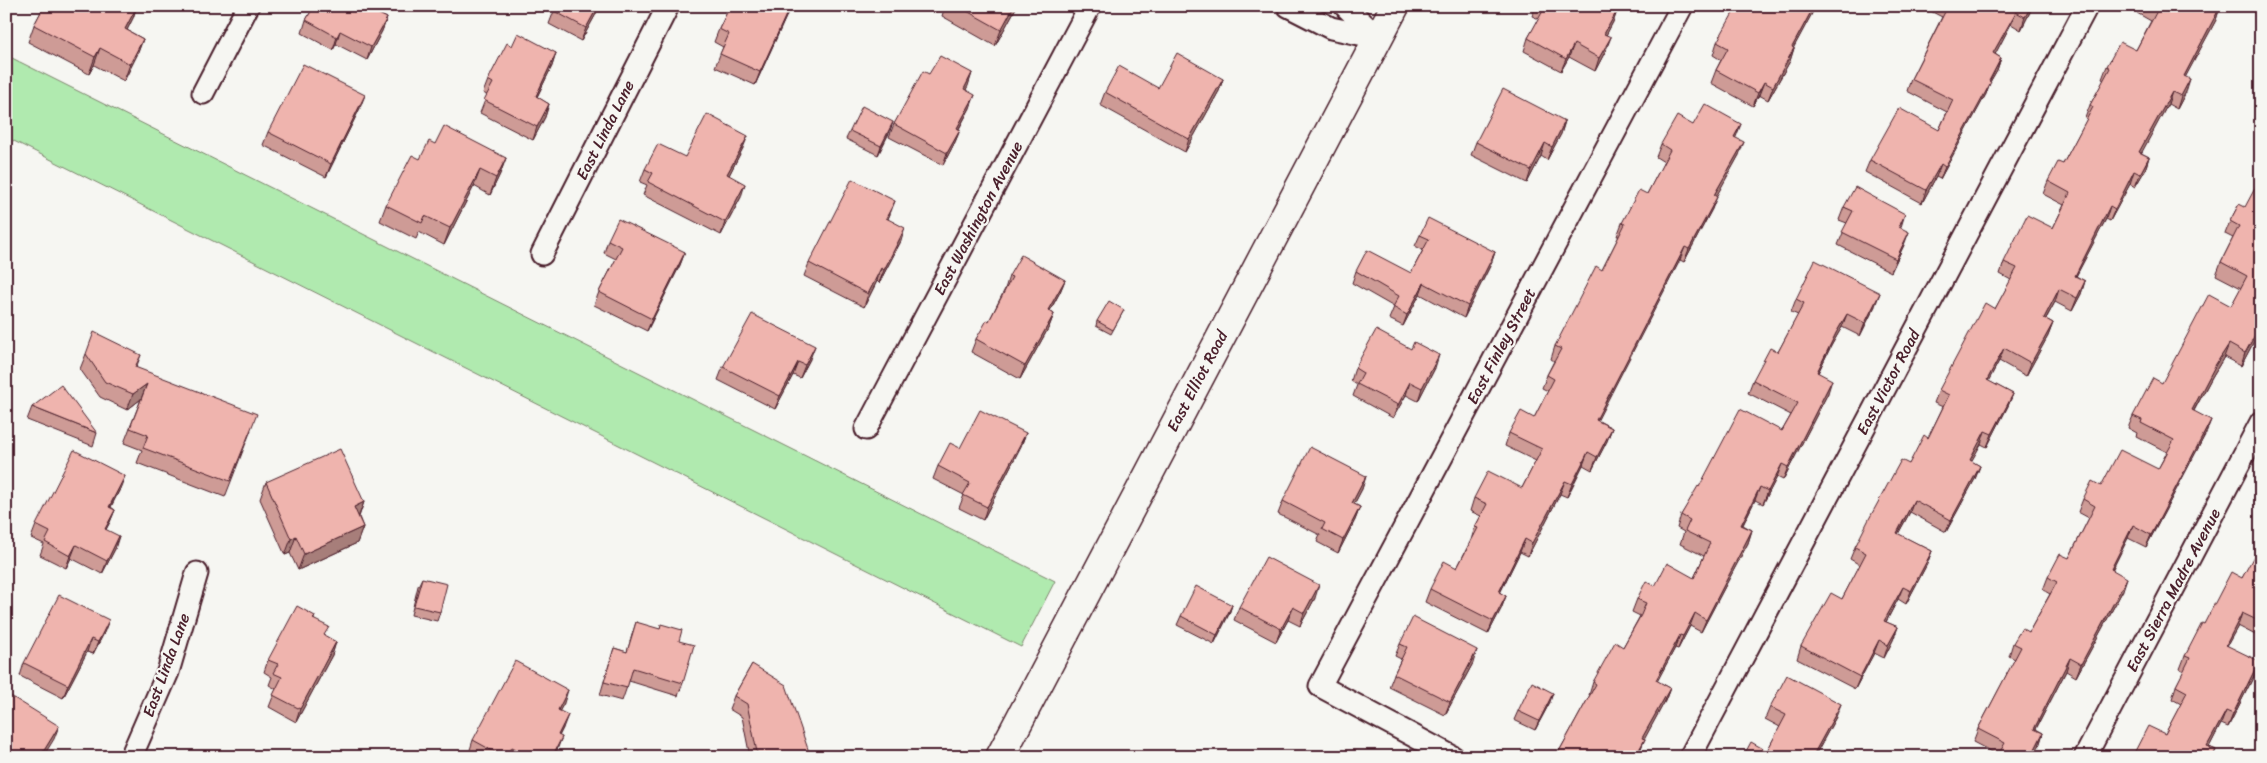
<svg xmlns="http://www.w3.org/2000/svg" width="2267" height="763" font-family="Sriracha,sans-serif">
	<style>
		.green { fill: #b0eaaf; stroke: #7d846d }
		.lines { fill: none; stroke-linecap: round; stroke-linejoin: round }
		.street-casing { stroke: #4a1f2b; stroke-width: 25 }
		.secondary-casing { stroke: #4a1f2b; stroke-width: 31 }
		.street { stroke: #f6f6f2; stroke-width: 21 }
		.secondary { stroke: #f6f6f2; stroke-width: 28 }
		.wall { fill: #ce9b96; stroke: #4a1f2b }
		.shaded-wall { fill: #a77e7a; stroke: #4a1f2b }
		.building { fill: #efb4ae; stroke: #4a1f2b }
		.labels { text-anchor: middle; dominant-baseline: central; stroke-width: 4.5; stroke-linejoin: round; paint-order: stroke }
		.street-label { font-size: 16px; fill: #4a1f2b; stroke: #f6f6f2 }
	</style>
	<rect width="100%" height="100%" fill="#f6f6f2"/>
	<filter id="ink" filterUnits="userSpaceOnUse"><feTurbulence type="fractalNoise" baseFrequency=".02" numOctaves="2"/><feDisplacementMap in="SourceGraphic" scale="10" xChannelSelector="R" yChannelSelector="G"/><feConvolveMatrix kernelMatrix="1 2 1 2 8 2 1 2 1" color-interpolation-filters="sRGB"/></filter>
	<g filter="url(#ink)">
		<path class="green" d="M6,55L1055,581L1021,647L6,137Z"/>
		<g class="lines">
			<defs>
				<path id="street" d="M1288,6L1331,28L1378,38
					M1345,6L1378,38
					M203,93L248,6
					M542,254L668,6
					M866,429L1090,6
					M131,757L168,672L197,573
					M1453,757L1320,686L1682,6
					M1690,757L2087,6
					M2085,757L2261,422"/>
				<path id="secondary" d="M1000,757L1395,6"/>
			</defs>
			<use href="#street" class="street-casing"/>
			<use href="#secondary" class="secondary-casing"/>
			<use href="#street" class="street"/>
			<use href="#secondary" class="secondary"/>
		</g>
		<path class="wall" d="M44,6H137L133,18L127,30L143,39L137,55L124,81L94,65L89,74L28,42L34,25Z
			M314,6H370L369,9L387,18L382,31L367,60L336,44L333,50L302,33L306,20Z
			M549,6H556L555,9Z
			M730,6H791L755,85L715,67L723,47L714,42L719,29Z
			M945,6H1017L995,46L942,16Z
			M1536,6H1612L1618,9L1613,22L1606,35V50L1595,71L1569,57L1561,71L1524,51L1528,38L1539,19L1532,16Z
			M1816,6L1793,48H1794L1790,61L1768,100L1759,95L1753,106L1711,83L1716,70L1721,60L1713,55L1717,42Z
			M1921,6H2033L2021,30L2011,24L1995,54L2001,58L1997,70L1990,82L1986,94L1940,179L1936,177L1922,203L1865,172L1870,160L1939,130L1947,112L1907,91L1911,79L1942,17Z
			M2140,6H2218L2220,7L2216,20L2185,77L2186,92L2177,109L2168,104L2141,153L2149,157L2145,170L2135,187L2130,184L2110,221L2106,219L2076,276L2085,281L2081,294L2072,311L2055,302L2046,319L2053,323L2048,336L2026,376L1999,361L1988,381L2013,394L2008,406L1987,447L1981,444L1971,461L1980,466L1975,479L1946,532L1910,512L1898,534L1932,551L1927,564L1906,604L1898,599L1886,622L1898,627L1893,640L1884,658L1874,653L1855,689L1797,659L1801,646L1842,599L1860,565L1850,559L1855,547L1909,464L1928,438L1943,407L1934,403L1939,390L1995,309L2011,280L2000,274L2004,262L2053,228L2064,205L2043,194L2048,181L2063,164L2087,119L2085,118L2090,105L2104,80L2102,79L2107,66L2136,50L2151,21L2137,13Z
			M554,11L596,14L581,41L549,24Z
			M512,46L556,53L552,66L537,97L549,104L545,117L533,140L480,113L487,95L483,93L488,80Z
			M972,73L966,90L970,108L959,129L960,130L955,142L943,165L889,137L894,124L929,74Z
			M1223,79L1219,91L1185,152L1100,105L1105,92L1158,88Z
			M360,108L326,177L263,145L268,132Z
			M1565,121L1561,134L1547,160L1541,156L1527,183L1471,155L1476,142Z
			M1693,125L1736,138L1739,155L1716,196L1712,209L1684,262L1680,260L1597,420L1612,428L1607,441L1592,470L1583,465L1567,497L1560,494L1528,556L1520,552L1500,593L1506,596L1501,609L1488,634L1425,602L1430,589L1457,568L1471,540L1475,527L1481,516L1470,511L1474,498L1522,488L1536,461L1505,446L1509,433L1534,418L1548,391L1542,388L1547,375L1554,361L1551,359L1555,346L1602,270L1619,236H1617L1622,223L1647,194L1664,162L1656,157L1661,144Z
			M850,131H890L878,155L846,139Z
			M435,144L506,158L500,174L490,195L474,186L444,245L419,232L416,239L380,221L386,205L420,159Z
			M743,148L729,175L741,197L721,235L643,195L647,185L640,182L645,169L685,157Z
			M2239,204L2261,328L2241,366L2224,357L2212,377L2194,411L2206,433L2146,547L2128,538L2112,570L2123,590L2076,677L2066,671L2036,729L2043,733L2039,746L1998,755L1973,742L1978,729L2015,659L2009,656L2013,643L2029,632L2050,594L2043,590L2048,577L2069,558L2089,518L2078,512L2083,499L2101,486L2158,469L2167,452L2136,436L2137,433L2128,428L2133,416L2231,306L2241,288L2216,275L2221,262L2233,238L2225,234L2230,221Z
			M1844,207L1900,228L1904,245L1891,272L1838,245L1847,223L1839,220Z
			M890,214L888,219L901,241L879,283L877,281L864,307L804,276L809,263Z
			M1420,235L1495,252L1491,264L1464,318L1420,294L1403,326L1389,319L1394,307L1352,283L1356,271L1411,273L1423,250L1415,246Z
			M608,240L685,252L680,265L647,331L594,305L599,292L616,259L604,253Z
			M1009,276L1065,280L1060,292L1050,311L1054,314L1049,327L1020,379L971,352L976,339L989,321L1005,289Z
			M1796,299L1875,306L1860,336L1842,327L1831,346L1818,373L1828,393L1783,480L1777,477L1763,504L1755,500L1743,525L1752,530L1748,543L1701,632L1690,626L1678,649L1675,648L1657,681L1670,688L1665,701L1644,739L1640,752L1637,757H1556L1590,695H1589L1593,682L1623,647L1640,616L1632,612L1637,599L1655,586L1694,578L1704,556L1680,544L1684,532L1677,528L1681,515L1699,487L1782,431L1791,415L1748,393L1753,380L1778,352L1798,315L1791,312Z
			M1124,310L1111,334L1096,326L1097,321Z
			M86,354L141,355L136,368L251,430L225,497L137,463L142,450L124,443L141,399L127,410L100,397L80,369Z
			M810,359L800,378L793,375L775,409L718,380L723,367Z
			M1355,368H1435L1418,401L1406,395L1393,418L1353,396L1357,385L1351,381Z
			M32,407L97,433L93,446L27,420Z
			M1026,433L1021,446L983,520L959,508L964,495L933,479L938,466L960,448Z
			M1366,476L1362,489L1354,504L1360,507L1355,520L1338,553L1317,542L1320,535L1278,514L1283,501Z
			M266,482L364,502L359,517L363,527L357,543L298,570L290,553L285,555L260,499Z
			M120,489L111,507L115,510L110,522L106,529L115,549L102,574L71,558L66,568L40,555L44,544L31,538L36,525Z
			M2261,546V638L2238,626L2227,645L2255,674L2228,727L2221,724L2209,747L2216,750L2213,757H2132L2165,734L2181,704L2172,699L2176,686L2184,671L2180,669L2185,656L2204,624L2242,578L2255,557Z
			M422,578L440,612L437,621L411,615L418,586Z
			M1315,598L1300,626L1288,620L1276,642L1234,620L1239,607Z
			M1232,605L1229,614L1214,644L1177,625L1181,616Z
			M315,616L314,619L325,636L336,642L332,655L296,722L269,707L276,689L269,685L272,677L264,672L268,660Z
			M636,622L679,641L683,683L678,696L629,681L622,701L600,695L610,661L614,648L627,652Z
			M104,633L93,654L87,652L63,698L20,676L24,663Z
			M1400,644L1473,663L1445,715L1389,687L1394,674L1401,659L1395,656Z
			M752,664L810,755L809,757H750L742,717L729,709L734,696Z
			M1550,702L1535,730L1514,720L1518,711Z
			M564,703L559,711L563,728L559,736L557,750L554,757H475L469,753L473,740Z
			M1770,707L1836,717L1814,757H1743L1767,751L1780,727L1765,719Z"/>
		<path class="shaded-wall" d="M137,6L133,18L119,46L125,29Z
			M598,6H599L596,14L581,41L586,28Z
			M790,6H791L755,85L760,72Z
			M1014,6H1017L995,46L1001,30Z
			M1814,6H1816L1787,60L1792,47Z
			M2031,6H2033L2021,30L2025,17Z
			M2220,7L2216,20L2179,89L2184,76Z
			M1618,9L1613,22L1600,47L1604,34Z
			M2016,12L2011,24L1989,66L1993,53Z
			M387,18L382,31L367,60L371,47Z
			M340,31L336,44L333,50L337,37Z
			M1611,37L1606,50L1595,71L1599,58Z
			M143,39L137,55L124,81L130,64Z
			M1574,44L1569,57L1561,71L1566,59Z
			M100,48L94,65L89,74L95,57Z
			M1794,48L1790,61L1768,100L1773,87Z
			M556,53L552,66L531,109L536,96Z
			M2001,58L1997,70L1990,82L1986,94L1940,179L1945,167Z
			M972,73L968,86L959,102L964,89Z
			M1223,79L1219,91L1185,152L1189,139Z
			M2190,79L2186,92L2177,109L2181,96Z
			M1764,82L1759,95L1753,106L1758,93Z
			M2172,92L2168,104L2135,165L2139,152Z
			M365,95L360,108L326,177L331,164Z
			M975,95L970,108L952,141L957,128Z
			M549,104L545,117L533,140L537,127Z
			M1565,121L1561,134L1547,160L1552,147Z
			M893,122L890,131L878,155L881,146Z
			M1741,124L1736,137L1729,149L1734,137Z
			M960,130L955,142L943,165L947,153Z
			M748,136L743,148L723,187L727,174Z
			M1744,142L1739,155L1710,208L1714,195Z
			M1545,143L1541,156L1527,183L1531,170Z
			M2149,157L2145,170L2135,187L2140,174Z
			M506,158L500,174L490,195L496,178Z
			M1941,164L1936,177L1922,203L1926,190Z
			M480,170L474,186L444,245L450,228Z
			M2134,171L2130,184L2110,221L2115,209Z
			M745,184L741,197L721,235L725,222Z
			M1717,197L1712,209L1684,262L1689,249Z
			M895,201L890,214L882,231L886,218Z
			M2110,206L2106,219L2070,288L2075,276Z
			M1905,214L1901,227L1894,240L1899,227Z
			M905,228L901,241L879,283L884,270Z
			M1909,232L1904,245L1891,272L1896,259Z
			M1685,247L1680,260L1591,433L1596,420Z
			M685,252L680,265L647,331L652,319Z
			M1495,252L1491,264L1464,318L1468,306Z
			M881,268L877,281L864,307L868,294Z
			M1065,280L1060,292L1043,323L1048,310Z
			M2085,281L2081,294L2072,311L2077,298Z
			M1424,283L1420,294L1403,326L1407,315Z
			M2059,289L2055,302L2039,331L2044,318Z
			M1880,293L1875,306L1860,336L1865,323Z
			M1054,314L1049,327L1020,379L1025,366Z
			M1847,314L1842,327L1831,346L1812,385L1817,372L1836,333Z
			M2053,323L2048,336L2026,376L2031,363Z
			M2261,324V328L2241,366L2245,353Z
			M2229,344L2224,357L2212,377L2187,423L2192,410L2216,364Z
			M815,346L810,359L800,378L805,365Z
			M2004,348L1999,361L1982,393L1987,380Z
			M1439,355L1435,368L1418,401L1422,388Z
			M798,362L793,375L775,409L780,396Z
			M1832,380L1828,393L1783,480L1788,467Z
			M1410,382L1406,395L1393,418L1398,405Z
			M147,384L141,399L127,410L133,394Z
			M2013,394L2008,406L1987,447L1992,434Z
			M2211,420L2206,433L2146,547L2151,535Z
			M1612,428L1607,441L1592,470L1597,457Z
			M1985,431L1981,444L1965,473L1970,460Z
			M1026,433L1021,446L983,520L987,507Z
			M1588,452L1583,465L1567,497L1572,484Z
			M1782,464L1777,477L1763,504L1768,491Z
			M1980,466L1975,479L1946,532L1951,520Z
			M125,476L120,489L104,519L109,507Z
			M1366,476L1362,489L1348,516L1352,503Z
			M1565,481L1560,494L1528,556L1532,543Z
			M1760,487L1755,500L1736,538L1741,525Z
			M1914,500L1910,512L1892,545L1897,533Z
			M364,502L358,518L354,507Z
			M1360,507L1355,520L1338,553L1343,540Z
			M115,510L110,522L100,541L105,529Z
			M2133,525L2128,538L2106,582L2111,569Z
			M363,527L357,543L298,570L304,554Z
			M1752,530L1748,543L1701,632L1706,620Z
			M119,536L115,549L102,574L107,561Z
			M296,536L290,553L285,555L291,539Z
			M1525,539L1520,552L1494,605L1499,592Z
			M76,545L71,558L66,568L70,556Z
			M1932,551L1927,564L1906,604L1911,591Z
			M2127,578L2123,590L2076,677L2081,664Z
			M1319,585L1315,598L1300,626L1304,613Z
			M1903,587L1898,599L1880,633L1884,621Z
			M1506,596L1501,609L1488,634L1493,621Z
			M1232,605L1229,614L1214,644L1217,635Z
			M1293,607L1288,620L1276,642L1281,629Z
			M1695,613L1690,626L1678,649L1683,636Z
			M2242,613L2238,626L2221,657L2226,645Z
			M109,620L104,633L93,654L98,642Z
			M1898,627L1893,640L1884,658L1888,645Z
			M1680,635L1675,648L1651,693L1656,680Z
			M91,639L87,652L63,698L68,685Z
			M1879,640L1874,653L1855,689L1860,677Z
			M336,642L332,655L296,722L300,709Z
			M1477,650L1473,663L1445,715L1450,702Z
			M2070,658L2066,671L2029,742L2034,729Z
			M2259,661L2255,674L2228,727L2233,714Z
			M1670,688L1665,701L1638,751L1642,738Z
			M568,690L564,703L553,723L558,710Z
			M1553,693L1550,702L1535,730L1539,721Z
			M1841,704L1836,717L1814,757H1812Z
			M2226,711L2221,724L2204,757L2207,746Z
			M568,715L563,728L553,748L558,735Z
			M59,726L54,739L43,757H40Z
			M2043,733L2039,746L2033,757H2031Z
			M562,737L557,750L554,757H552Z
			M1645,739L1637,757H1635Z"/>
		<path class="building" d="M44,6H137L125,29L143,39L130,64L100,48L95,57L34,25Z
			M314,6H368L367,8L387,18L371,47L340,31L337,37L306,20Z
			M557,6H598L586,28L554,11Z
			M730,6H790L760,72L720,54L729,34L719,29Z
			M958,6H1014L1001,30Z
			M1543,6H1612L1618,9L1604,34L1611,37L1599,58L1574,44L1566,59L1528,38L1545,7Z
			M1737,6H1814L1792,47L1794,48L1773,87L1764,82L1758,93L1716,70L1728,48L1717,42Z
			M1948,6H2031L2025,17L2016,12L1993,53L2001,58L1989,81L1991,82L1945,167L1941,164L1926,190L1870,160L1899,108L1939,130L1953,100L1911,79Z
			M2152,6H2218L2220,7L2184,76L2190,79L2181,96L2172,92L2139,152L2149,157L2140,174L2134,171L2115,209L2110,206L2075,276L2085,281L2077,298L2059,289L2044,318L2053,323L2031,363L2004,348L1987,380L2013,394L1992,434L1985,431L1970,460L1980,466L1951,520L1914,500L1897,533L1932,551L1911,591L1903,587L1884,621L1898,627L1888,645L1879,640L1860,677L1801,646L1831,593L1842,599L1866,553L1855,547L1869,519L1901,460L1909,464L1924,435L1928,438L1949,395L1939,390L1985,303L1995,309L2017,268L2004,262L2027,215L2053,228L2070,193L2048,181L2058,162L2063,164L2093,107L2090,105L2110,68L2107,66L2120,42L2136,50L2158,9Z
			M518,33L556,53L536,96L549,104L537,127L484,100L493,83L488,80L507,43L512,46Z
			M1177,53L1223,79L1189,139L1105,92L1119,66L1158,88Z
			M940,56L972,73L964,89L975,95L957,128L960,130L947,153L894,124L923,71L929,74Z
			M303,64L365,95L331,164L268,132Z
			M1503,89L1565,121L1552,147L1545,143L1531,170L1476,142Z
			M1705,104L1741,124L1734,137L1744,142L1714,195L1717,197L1689,249L1685,247L1596,420L1612,428L1597,457L1588,452L1572,484L1565,481L1532,543L1525,539L1499,592L1506,596L1493,621L1430,589L1444,561L1457,568L1478,528L1475,527L1487,504L1474,498L1488,471L1522,488L1542,449L1509,433L1521,411L1534,418L1554,379L1547,375L1561,349L1555,346L1596,266L1602,270L1625,224L1622,223L1639,190L1647,194L1670,150L1661,144L1677,116L1693,125Z
			M862,106L893,122L881,146L850,131Z
			M707,114L748,136L727,174L745,184L725,222L648,182L653,173L645,169L658,144L685,157Z
			M444,126L506,158L496,178L480,170L450,228L425,216L422,223L386,205L412,155L420,159L429,141L435,144Z
			M2261,177V324L2245,353L2229,344L2216,364L2192,410L2211,420L2151,535L2133,525L2111,569L2127,578L2081,664L2070,658L2034,729L2043,733L2031,757H1997L2005,743L1978,729L2021,647L2013,643L2022,628L2029,632L2057,582L2048,577L2060,554L2069,558L2095,506L2083,499L2092,481L2101,486L2120,450L2158,469L2174,440L2141,423L2142,420L2133,416L2153,378L2162,383L2209,294L2231,306L2247,276L2221,262L2239,226L2230,221L2239,204L2245,207Z
			M852,179L895,201L886,218L905,228L884,270L881,268L868,294L809,263Z
			M1855,187L1905,214L1899,227L1909,232L1896,259L1842,232L1853,211L1844,207Z
			M1428,218L1495,252L1468,306L1424,283L1407,315L1393,307L1399,296L1356,271L1367,250L1411,273L1429,239L1420,235Z
			M618,219L685,252L652,319L599,292L622,247L608,240Z
			M1021,255L1065,280L1048,310L1054,314L1025,366L976,339L987,320L989,321L1012,277L1009,276Z
			M1815,260L1880,293L1865,323L1847,314L1836,333L1817,372L1832,380L1788,467L1782,464L1768,491L1760,487L1741,525L1752,530L1706,620L1695,613L1683,636L1680,635L1656,680L1670,688L1642,738L1645,739L1635,757H1556L1596,684L1593,682L1615,642L1623,647L1641,615L1646,603L1637,599L1646,581L1655,586L1667,563L1694,578L1710,543L1685,531L1690,520L1681,515L1698,486L1699,487L1740,409L1782,431L1798,403L1753,380L1770,348L1778,352L1804,303L1796,299Z
			M1109,301L1124,310L1113,330L1097,321Z
			M752,314L815,346L805,365L798,362L780,396L723,367Z
			M1376,330L1411,349L1414,342L1439,355L1422,388L1410,382L1398,405L1357,384L1363,373L1355,368Z
			M94,332L141,355L135,367L257,414L230,481L143,448L148,435L130,428L147,384L133,394L105,382L86,354Z
			M61,385L97,433L32,407Z
			M980,410L1026,433L987,507L963,495L970,483L938,466L950,443L960,448Z
			M1310,447L1366,476L1352,503L1360,507L1343,540L1322,529L1325,523L1283,501Z
			M340,449L364,502L354,507L363,527L304,554L296,536L291,539L266,482Z
			M74,450L125,476L109,507L115,510L105,529L119,536L107,561L76,545L70,556L45,542L50,532L36,525Z
			M2261,546V622L2242,613L2226,645L2259,661L2233,714L2226,711L2207,746L2216,750L2212,757H2132L2148,726L2165,734L2187,692L2176,686L2190,658L2185,656L2202,623L2204,624L2231,572L2242,578L2254,556L2255,557Z
			M1266,557L1319,585L1304,613L1293,607L1281,629L1239,607Z
			M422,578L447,584L440,612L414,606Z
			M1196,586L1232,605L1217,635L1181,616Z
			M59,595L109,620L98,642L91,639L68,685L24,663Z
			M297,606L315,616L313,619L329,627L324,635L336,642L300,709L273,695L282,677L273,673L278,664L268,660Z
			M1413,617L1477,650L1450,702L1394,674L1407,647L1400,644Z
			M636,622L660,629L661,624L682,630L679,641L694,645L683,683L633,668L627,688L604,682L614,648L627,652Z
			M515,661L568,690L558,710L568,715L558,735L562,737L552,757H531L512,747L507,757H504L473,740Z
			M752,664L786,685L810,755L802,757H758L747,704L734,696Z
			M1787,675L1841,704L1812,757H1743L1751,742L1767,751L1786,715L1770,707Z
			M1532,682L1553,693L1539,721L1518,711Z
			M6,693L59,726L40,757H6Z"/>
	</g>
	<g class="labels">
		<g class="street-label">
			<text transform="translate(605 130) rotate(-63)">East Linda Lane</text>
			<text transform="translate(978 218) rotate(-62)">East Washington Avenue</text>
			<text transform="translate(1501 346) rotate(-62)">East Finley Street</text>
			<text transform="translate(1197 381) rotate(-62)">East Elliot Road</text>
			<text transform="translate(1888 382) rotate(-62)">East Victor Road</text>
			<text transform="translate(2173 590) rotate(-62)">East Sierra Madre Avenue</text>
			<text transform="translate(166 665) rotate(-70)">East Linda Lane</text>
		</g>
	</g>
	<rect width="2267" height="763" fill="none" stroke="#f6f6f2" stroke-width="25"/>
	<rect x="12" y="12" width="2242" height="738" fill="none" stroke="#4a1f2b" stroke-width="2" filter="url(#ink)"/>
</svg>
